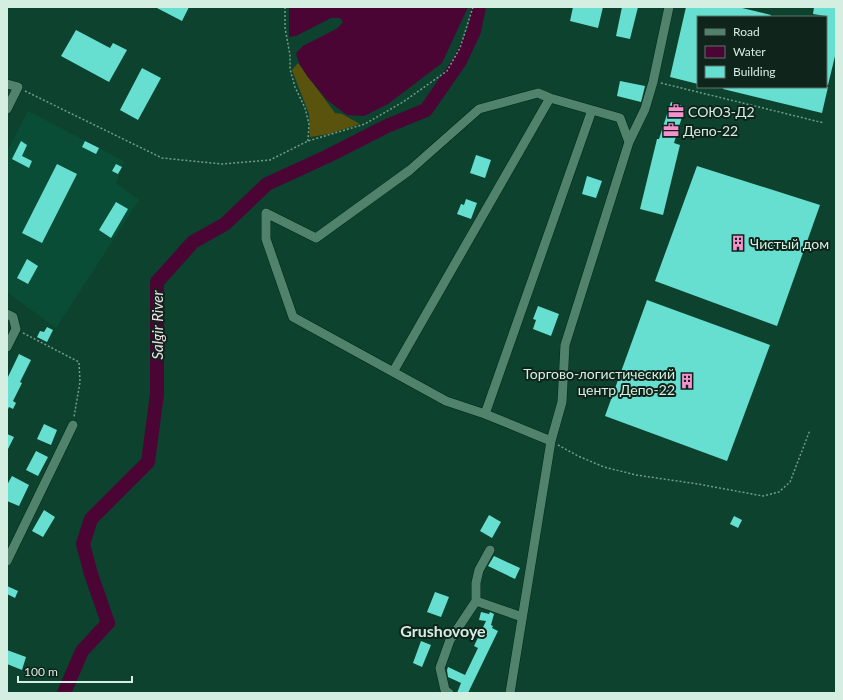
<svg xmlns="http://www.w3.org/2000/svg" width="843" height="700" font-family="Lato,sans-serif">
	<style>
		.built { fill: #0a4d37 }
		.green { fill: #59530d }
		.water { fill: #4a0535 }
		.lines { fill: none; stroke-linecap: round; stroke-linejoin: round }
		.river { stroke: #4a0535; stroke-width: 14 }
		.building { fill: #67dfd0 }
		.minor-casing { stroke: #002719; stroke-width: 10 }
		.path { stroke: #749b8b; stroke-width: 1.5; stroke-dasharray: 2 2; stroke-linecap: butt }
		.minor { stroke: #50826c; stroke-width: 9 }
		.labels { text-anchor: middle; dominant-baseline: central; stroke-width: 4; stroke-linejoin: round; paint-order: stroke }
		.poi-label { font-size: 14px; fill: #d4eee1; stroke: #0f241b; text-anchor: start }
		.water-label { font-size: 15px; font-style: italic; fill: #f3dde8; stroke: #0f241b }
		.quarter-label { font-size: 16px; font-weight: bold; fill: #d4eee1; stroke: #0f241b }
	</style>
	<rect width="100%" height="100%" fill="#0d422f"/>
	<path class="built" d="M28,111L124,161L116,183L139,200L56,328L7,292V152Z"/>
	<path class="green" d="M298,63L335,113L342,114L360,124L329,134L310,137L309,114L292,70Z"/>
	<path class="water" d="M289,7H468L442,63L388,104L364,116L347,115L327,100L307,76L299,63L296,53L303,46L338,28L343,22L340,18H331L296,36L289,37Z"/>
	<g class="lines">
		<path class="river" d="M64,693L82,651L108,623L91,574L83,544L91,519L148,462L157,394V282L193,242L225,224L267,184L328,156L387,126L426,110L460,61L474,31L479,7"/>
	</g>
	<path class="building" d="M155,7H189L182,21Z
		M573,7H603L598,28L570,21Z
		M622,7H638L630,39L616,36Z
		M686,7H738L771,15L770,17H698V84L670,77Z
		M814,7H836V52L828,85L826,84V16L813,14Z
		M76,30L110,48L113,43L127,50L109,82L61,56Z
		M142,68L161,78L138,120L120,110Z
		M620,81L645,86L641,102L617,96Z
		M723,87H828L822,113L723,89Z
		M671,102L685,107L674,143L680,145L663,215L640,209L657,139H659Z
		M21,141L27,145L22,156L32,161L29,168L12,159Z
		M85,141L99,148L96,154L82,147Z
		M476,155L491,160L485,178L470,173Z
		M57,164L77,174L42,243L22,233Z
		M116,164L122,167L118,174L112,171Z
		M697,166L820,205L777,326L655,281Z
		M587,176L602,181L596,198L582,194Z
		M466,199L477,203L471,219L457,214L461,204L464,205Z
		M116,202L128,209L111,238L99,230Z
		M27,259L38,266L28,284L17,278Z
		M647,300L770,345L727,461L605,416Z
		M538,306L559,314L551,336L533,329L536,320L533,319Z
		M47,327L53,330L47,342L37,337L40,331L44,332Z
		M19,354L31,360L20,382L22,383L13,401L16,403L13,409L9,407L7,411V379Z
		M44,424L57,430L51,445L37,439Z
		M7,434L14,437L7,451Z
		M36,451L48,457L38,476L26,470Z
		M12,476L29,485L19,506L7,501V485Z
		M44,510L55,517L43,537L32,531Z
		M489,515L501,522L492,538L480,531Z
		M734,516L742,520L738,528L730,524Z
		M494,556L520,568L515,579L488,566Z
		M7,586L18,591L15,598L7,594Z
		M435,592L449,597L441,617L427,612Z
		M481,612L489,614L490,612L494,614L491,625L493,626L492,628L498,631L468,693H457L461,683L448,677L447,670L448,667L465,675L478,648L474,646L486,621L479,620Z
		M421,641L431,645L422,667L413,663Z
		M7,650L26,657L22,670L7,664Z"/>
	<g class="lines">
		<defs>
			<path id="minor" d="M7,84L18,87L7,109
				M7,314L13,317L16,329L7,347
				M393,372L550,98
				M485,414L592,110
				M551,441L485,414L446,401L293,317L266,239V213L316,238L410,170L479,109L538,93L550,98L620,118L629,142
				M7,561L73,425
				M476,601V583L479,570L490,550
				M449,693L445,690L440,668L450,640L476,601L522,617
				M510,693L551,441L562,402L565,345L629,142L645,109L653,82L669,7"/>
		</defs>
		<use href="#minor" class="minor-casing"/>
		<path class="path" d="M285,7V28L290,55V69L295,87L305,108L309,124L308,141
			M661,83L824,123
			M25,91L162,158L222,164L270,160L308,141L365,124L403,102L447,71L460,48L473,7
			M23,333L79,362L80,382L74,417
			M558,445L578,456L604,467L636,475L698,484L763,496L779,492L790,482L810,430"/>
		<use href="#minor" class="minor"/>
	</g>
	<defs>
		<symbol id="office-bare" viewBox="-9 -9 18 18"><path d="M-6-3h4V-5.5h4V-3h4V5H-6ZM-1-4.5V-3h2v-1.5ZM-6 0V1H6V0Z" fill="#f790ce" stroke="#0f241b" stroke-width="2.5" paint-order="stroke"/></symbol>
		<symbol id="building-bare" viewBox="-9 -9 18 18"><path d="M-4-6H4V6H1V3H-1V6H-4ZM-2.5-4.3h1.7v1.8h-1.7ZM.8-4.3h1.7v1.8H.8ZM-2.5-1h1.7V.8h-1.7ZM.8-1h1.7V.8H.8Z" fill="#f790ce" stroke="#0f241b" stroke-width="2.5" paint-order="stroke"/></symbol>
	</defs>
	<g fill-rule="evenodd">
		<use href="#office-bare" x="665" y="100" width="22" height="22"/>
		<use href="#office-bare" x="660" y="119" width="22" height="22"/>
		<use href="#building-bare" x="727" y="232" width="22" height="22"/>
		<use href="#building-bare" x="676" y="370" width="22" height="22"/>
	</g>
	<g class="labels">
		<g class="poi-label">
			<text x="688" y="111">СОЮЗ-Д2</text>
			<text x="683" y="130">Депо-22</text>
			<text x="750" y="243">Чистый дом</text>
			<text x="675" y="373" text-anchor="end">Торгово-логистический<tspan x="675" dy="16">центр Депо-22</tspan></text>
		</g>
		<g class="water-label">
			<text transform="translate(157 325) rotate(-90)">Salgir River</text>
		</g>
		<g class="quarter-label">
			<text x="443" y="630">Grushovoye</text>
		</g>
	</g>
	<rect width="843" height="700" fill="none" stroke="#d4eee1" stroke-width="16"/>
	<rect x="697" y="16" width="130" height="72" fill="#0f241b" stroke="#5e756a"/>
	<rect x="705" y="29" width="20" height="6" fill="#50826c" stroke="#5e756a"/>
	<text x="733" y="36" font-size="12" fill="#d4eee1">Road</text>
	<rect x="705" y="46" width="20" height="12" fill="#4a0535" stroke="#5e756a"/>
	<text x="733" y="56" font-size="12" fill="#d4eee1">Water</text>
	<rect x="705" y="66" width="20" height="12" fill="#67dfd0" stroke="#5e756a"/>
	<text x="733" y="76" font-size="12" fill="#d4eee1">Building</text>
	<path d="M18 676v6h114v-6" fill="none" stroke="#d4eee1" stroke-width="2"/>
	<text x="24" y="676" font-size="12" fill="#d4eee1" stroke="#0f241b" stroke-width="3" paint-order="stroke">100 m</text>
</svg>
